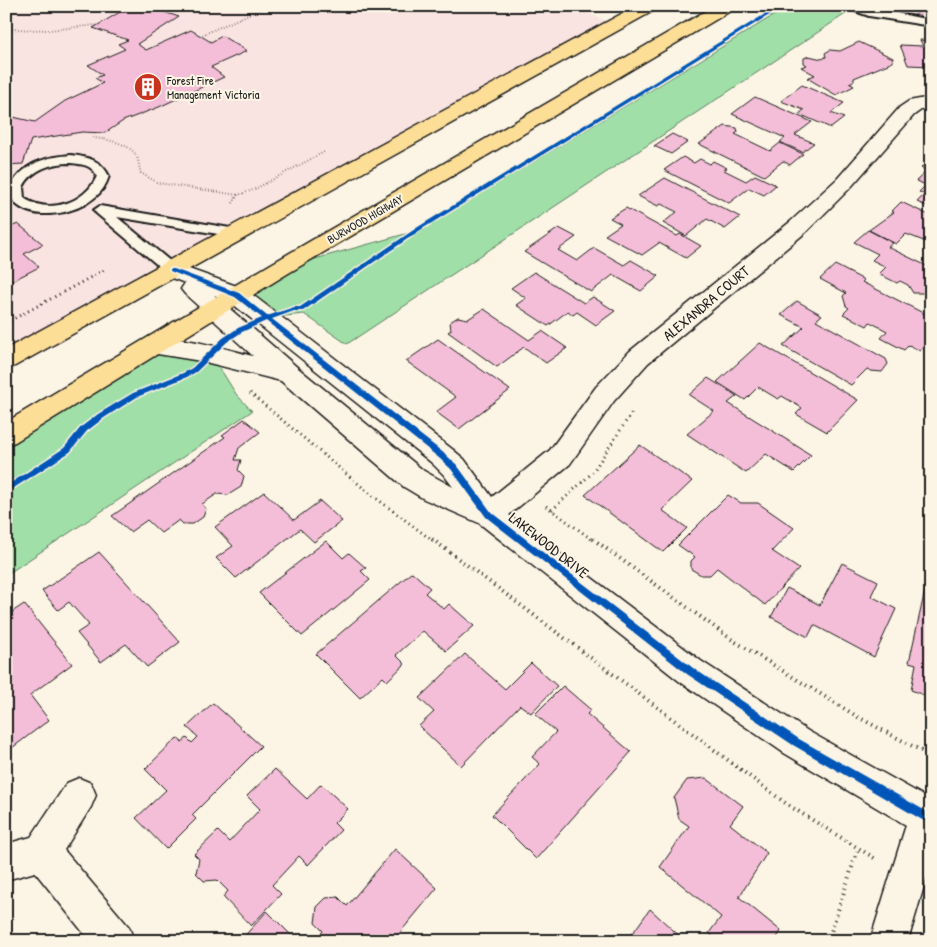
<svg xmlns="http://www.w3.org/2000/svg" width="937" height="947" font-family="'Patrick Hand',sans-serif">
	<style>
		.built { fill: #fae4e1 }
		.green { fill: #a0dfa7; stroke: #5e7e62 }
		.building { fill: #f4bed8; stroke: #1c1c1c }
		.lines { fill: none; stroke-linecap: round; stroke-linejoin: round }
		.lane-casing { stroke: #1c1c1c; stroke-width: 4 }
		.street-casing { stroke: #1c1c1c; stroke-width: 3 }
		.highway-casing { stroke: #1c1c1c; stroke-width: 3 }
		.path-far2 { stroke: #1c1c1c; stroke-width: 2; stroke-dasharray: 0.5 2.5; stroke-linecap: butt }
		.path-far1 { stroke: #1c1c1c; stroke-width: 3; stroke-dasharray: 1 4; stroke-linecap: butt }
		.path { stroke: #1c1c1c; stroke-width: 4; stroke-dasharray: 1 4.5; stroke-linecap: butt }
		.lane { fill: #fcf5e5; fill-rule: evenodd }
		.street { fill: #fcf5e5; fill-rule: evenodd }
		.highway { fill: #fdde96; fill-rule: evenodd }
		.cycleway-casing { stroke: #fcf5e5; stroke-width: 3 }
		.cycleway { fill: #0057b8; fill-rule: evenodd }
		.labels { text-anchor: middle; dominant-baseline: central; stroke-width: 4; stroke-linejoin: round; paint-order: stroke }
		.far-poi-label { font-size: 12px; fill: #1c1c1c; stroke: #fcf5e5; text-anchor: start }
		.far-street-label { font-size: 12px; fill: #1c1c1c; stroke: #fcf5e5 }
		.street-label { font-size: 15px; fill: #1c1c1c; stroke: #fcf5e5 }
	</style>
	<rect width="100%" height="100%" fill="#fcf5e5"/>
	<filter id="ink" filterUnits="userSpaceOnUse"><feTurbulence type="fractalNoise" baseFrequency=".02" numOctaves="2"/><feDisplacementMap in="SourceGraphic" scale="10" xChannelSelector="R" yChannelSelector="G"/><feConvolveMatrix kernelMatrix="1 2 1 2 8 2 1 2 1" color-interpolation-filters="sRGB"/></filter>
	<g filter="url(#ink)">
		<path class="built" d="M6,6H573L615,25L6,360Z
			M831,6H931V28L847,13Z"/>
		<path class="green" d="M789,6H819L847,13L347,344L304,314L267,318L237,295L279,269L423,229Z
			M154,346L211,354L236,394L252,411L6,575V435Z"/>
		<path class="building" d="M130,6H146L179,17L137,44L146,50L191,30L211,42L222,36L247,51L211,67L224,77L159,107L123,121L105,133L82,132L31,140L23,164L6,165V118L13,117L35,122L65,101L103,83L95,78L103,75L88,65L125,49L118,44L128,40L93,28Z
			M926,6H931V20L912,17Z
			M920,40L931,41V66L908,65L900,45L923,46Z
			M859,42L893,58V62L854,78V81L849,83L854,86L836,95L807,78L815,75L801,67L807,65L804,63V58L809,56L822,59L826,57L825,53L830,50L840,51Z
			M802,85L844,103L831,113L844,118L831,128L799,114L804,110L781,101Z
			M755,97L812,122L795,135L814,143L802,152L780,142L785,138L732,114Z
			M725,126L737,128L738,132L735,134L770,151L780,143L803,154L790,165L783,161L764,176L699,144Z
			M672,134L688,142L671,154L654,146Z
			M683,157L694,163L700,159L710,164L713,161L727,168L724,170L746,181L755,175L776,185L764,195L749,188L729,203L664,170Z
			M931,158V173L921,168Z
			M926,172L931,174V208L917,202L925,194L919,192L926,185L916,181Z
			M665,178L740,217L725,229L707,219L686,236L663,223L677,212L661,204L658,206L638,196Z
			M901,202L931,216V244L906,234L896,244L869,230L894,212L892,211Z
			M626,208L677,236L680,234L701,246L686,258L659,243L642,255L605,235L621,224L610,218Z
			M18,224L43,244L24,254L39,267L6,284V229Z
			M559,228L576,237L558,250L577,261L594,248L624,265L631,260L659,276L641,291L613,275L591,292L524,252Z
			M868,230L893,243L888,247L931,268V297L924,293H913L908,285L900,281L897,283L879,274L886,267L872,260L878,254L854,242Z
			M835,265L864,280L862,282L931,317V349L924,346L920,351L909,345L904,350L881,338L887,331L870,322L867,326L843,314L849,308L846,306L843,296L846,293L820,279Z
			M534,272L584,303L593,297L615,311L596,325L577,312L573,315L568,311L548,326L516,305L526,298L511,288Z
			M797,301L822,315L816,320L886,359L888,364L882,372L871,371L867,369L851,385L783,346L804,327L781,315Z
			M484,309L529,340L542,331L567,348L546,363L524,347L497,367L448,332L451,330L450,322L458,317L468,319Z
			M438,339L510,390L459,429L436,412L456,397L406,361Z
			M760,343L858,400L827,432L796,414L802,408L782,396L778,399L758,387L745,400L717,382Z
			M708,378L737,396L728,403L811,455L794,472L766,454L746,473L687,434L714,411L689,395Z
			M244,419L260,432L239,448L235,460H241L238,470L244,476L241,487L228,495L217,494L202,504L206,509L203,517L193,524H183L179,520L161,533L147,520L130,532L112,516L225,437L222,435Z
			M640,445L692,481L662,510L687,528L663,552L585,495Z
			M264,492L294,520L320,501L342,521L314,542L300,529L236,578L216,558L233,546L215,527Z
			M728,495L741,503H758L794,528L772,551L799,569L765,605L717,568L710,575H701L691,569V561L695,557L678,545Z
			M326,541L343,558L349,553L366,568L361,571L370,580L302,636L259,593Z
			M99,552L180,642L147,667L126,644L101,662L77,633L89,625L69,602L58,610L42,591Z
			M842,563L878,581L871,596L896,609L874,657L814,625L808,637L771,617L787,588L820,605Z
			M412,572L430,588L425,593L444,609L449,604L474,626L446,651L423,631L396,655L405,664L387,681L383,677L360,698L316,654Z
			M928,577L931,578V698L911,690L916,664L909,662Z
			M24,604L72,664L30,695L49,720L12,748L6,740V616Z
			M465,654L505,689L531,663L557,686L531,713L520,705L461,766L419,726L434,712L419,698Z
			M563,686L591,710L587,714L631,752L536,859L492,815L540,764L532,757L556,732L535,714Z
			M213,703L261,746L192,815L196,819L166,849L136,818L166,790L145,769L177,738L182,742L187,738L192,743L198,737L187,727Z
			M275,769L307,799L321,784L348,809L334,823L341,830L308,865L299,856L272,885L281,894L251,926L223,897L228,891L217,880L204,881L196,873L199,859L194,854L218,831L229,842L260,809L247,796Z
			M706,778L743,806L730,824L767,853L739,897L781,931L775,941H718L709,933L721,917L660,867L689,826L679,819L674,798L687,780Z
			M395,849L437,888L393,941H314L323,931L315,923L317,907L326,898L338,897L347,906Z
			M650,909L685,941H627Z
			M267,911L296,940L295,941H240Z"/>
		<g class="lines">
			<defs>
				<path id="lane" d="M841,6C869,6 903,15 931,20V26L869,16Z
					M71,155C88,157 101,160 109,176C106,185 102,192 94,198C75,214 34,222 15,203C0,186 26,166 40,161C50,157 61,156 71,155ZM71,163C82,164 92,165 97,176C86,203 48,215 24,198L23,187C32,169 52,163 71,163Z
					M100,206L236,229L242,233L236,237L117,217L177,267L179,270L177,273H167L96,213L94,210Z"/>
				<path id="street" d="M931,97V109L921,110L914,115L851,187L806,232L648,363L614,401L570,464L509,515L701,661L808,731L931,800V862L908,941H870L906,825L784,753L679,681L479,523L424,499L404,487L281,381L201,361L145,352L142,346L145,340C172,332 226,349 253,356L185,294L181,289L185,283L164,275L161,270L164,265L172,263L245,289L452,449L464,459L492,497L550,450L596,387L630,351L790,222L837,179L900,107L909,101ZM214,295L229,301L432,463L444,475L453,487L424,471L298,368Z
					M79,778L91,783L96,795L91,807L64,850L129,927L134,941H90L35,872L6,880V844L31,837L67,783Z"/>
				<path id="highway" d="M636,6H657L655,10L15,366L6,369V349Z
					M714,6H734L732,10L287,274L15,442L6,445V422L271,264Z"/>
			</defs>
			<use href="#lane" class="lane-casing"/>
			<use href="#street" class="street-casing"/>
			<use href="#highway" class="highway-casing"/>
			<path class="path-far2" d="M6,29L49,30L96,25
				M200,36L267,6
				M93,138C106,139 131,143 137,157C139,162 139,168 141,173L158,183L238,195
				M233,203L238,195L253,190L324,152"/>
			<path class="path-far1" d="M6,323L106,269
				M250,393L368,492L433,541
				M546,506L594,541
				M552,510L592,473L633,411"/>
			<path class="path" d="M432,539L788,805L876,859
				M593,539L731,639L858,717L931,756
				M828,941L858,849"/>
			<use href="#lane" class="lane"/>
			<use href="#street" class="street"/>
			<use href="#highway" class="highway"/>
			<defs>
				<path id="cycleway" d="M778,6H784L422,229L303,311H294L272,319L445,454L457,465L492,513L693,668L799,739L931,814V825L793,745L687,674L486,517L451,469L439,458L266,321L242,332L227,342L196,372L187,377L137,397L104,418L87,431L70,452L6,493V486L64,448L81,427L98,414L133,393L183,373L192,368L223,338L238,328L262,318L235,297L170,271V269H174L239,293L267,316L294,307H300L418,227Z"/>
			</defs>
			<use href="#cycleway" class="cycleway-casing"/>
			<use href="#cycleway" class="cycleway"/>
		</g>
	</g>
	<defs>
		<symbol id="building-disc" viewBox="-11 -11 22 22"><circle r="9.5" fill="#c8321e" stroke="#fcf5e5"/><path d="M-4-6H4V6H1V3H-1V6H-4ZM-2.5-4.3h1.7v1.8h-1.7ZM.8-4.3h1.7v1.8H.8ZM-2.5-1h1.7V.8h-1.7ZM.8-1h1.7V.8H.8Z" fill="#fff"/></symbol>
	</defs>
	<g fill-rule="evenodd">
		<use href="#building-disc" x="132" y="71" width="32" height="32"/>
	</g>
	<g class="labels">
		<g class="far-poi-label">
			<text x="167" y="80">Forest Fire<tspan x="167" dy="14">Management Victoria</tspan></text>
		</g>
		<g class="far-street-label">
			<text transform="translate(365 219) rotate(-30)">BURWOOD HIGHWAY</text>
		</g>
		<g class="street-label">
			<text transform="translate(706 303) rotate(-40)">ALEXANDRA COURT</text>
			<text transform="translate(549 545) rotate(38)">LAKEWOOD DRIVE</text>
		</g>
	</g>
	<rect width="937" height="947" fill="none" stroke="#fcf5e5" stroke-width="25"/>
	<rect x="12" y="12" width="912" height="922" fill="none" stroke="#1c1c1c" stroke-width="2" filter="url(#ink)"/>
</svg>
